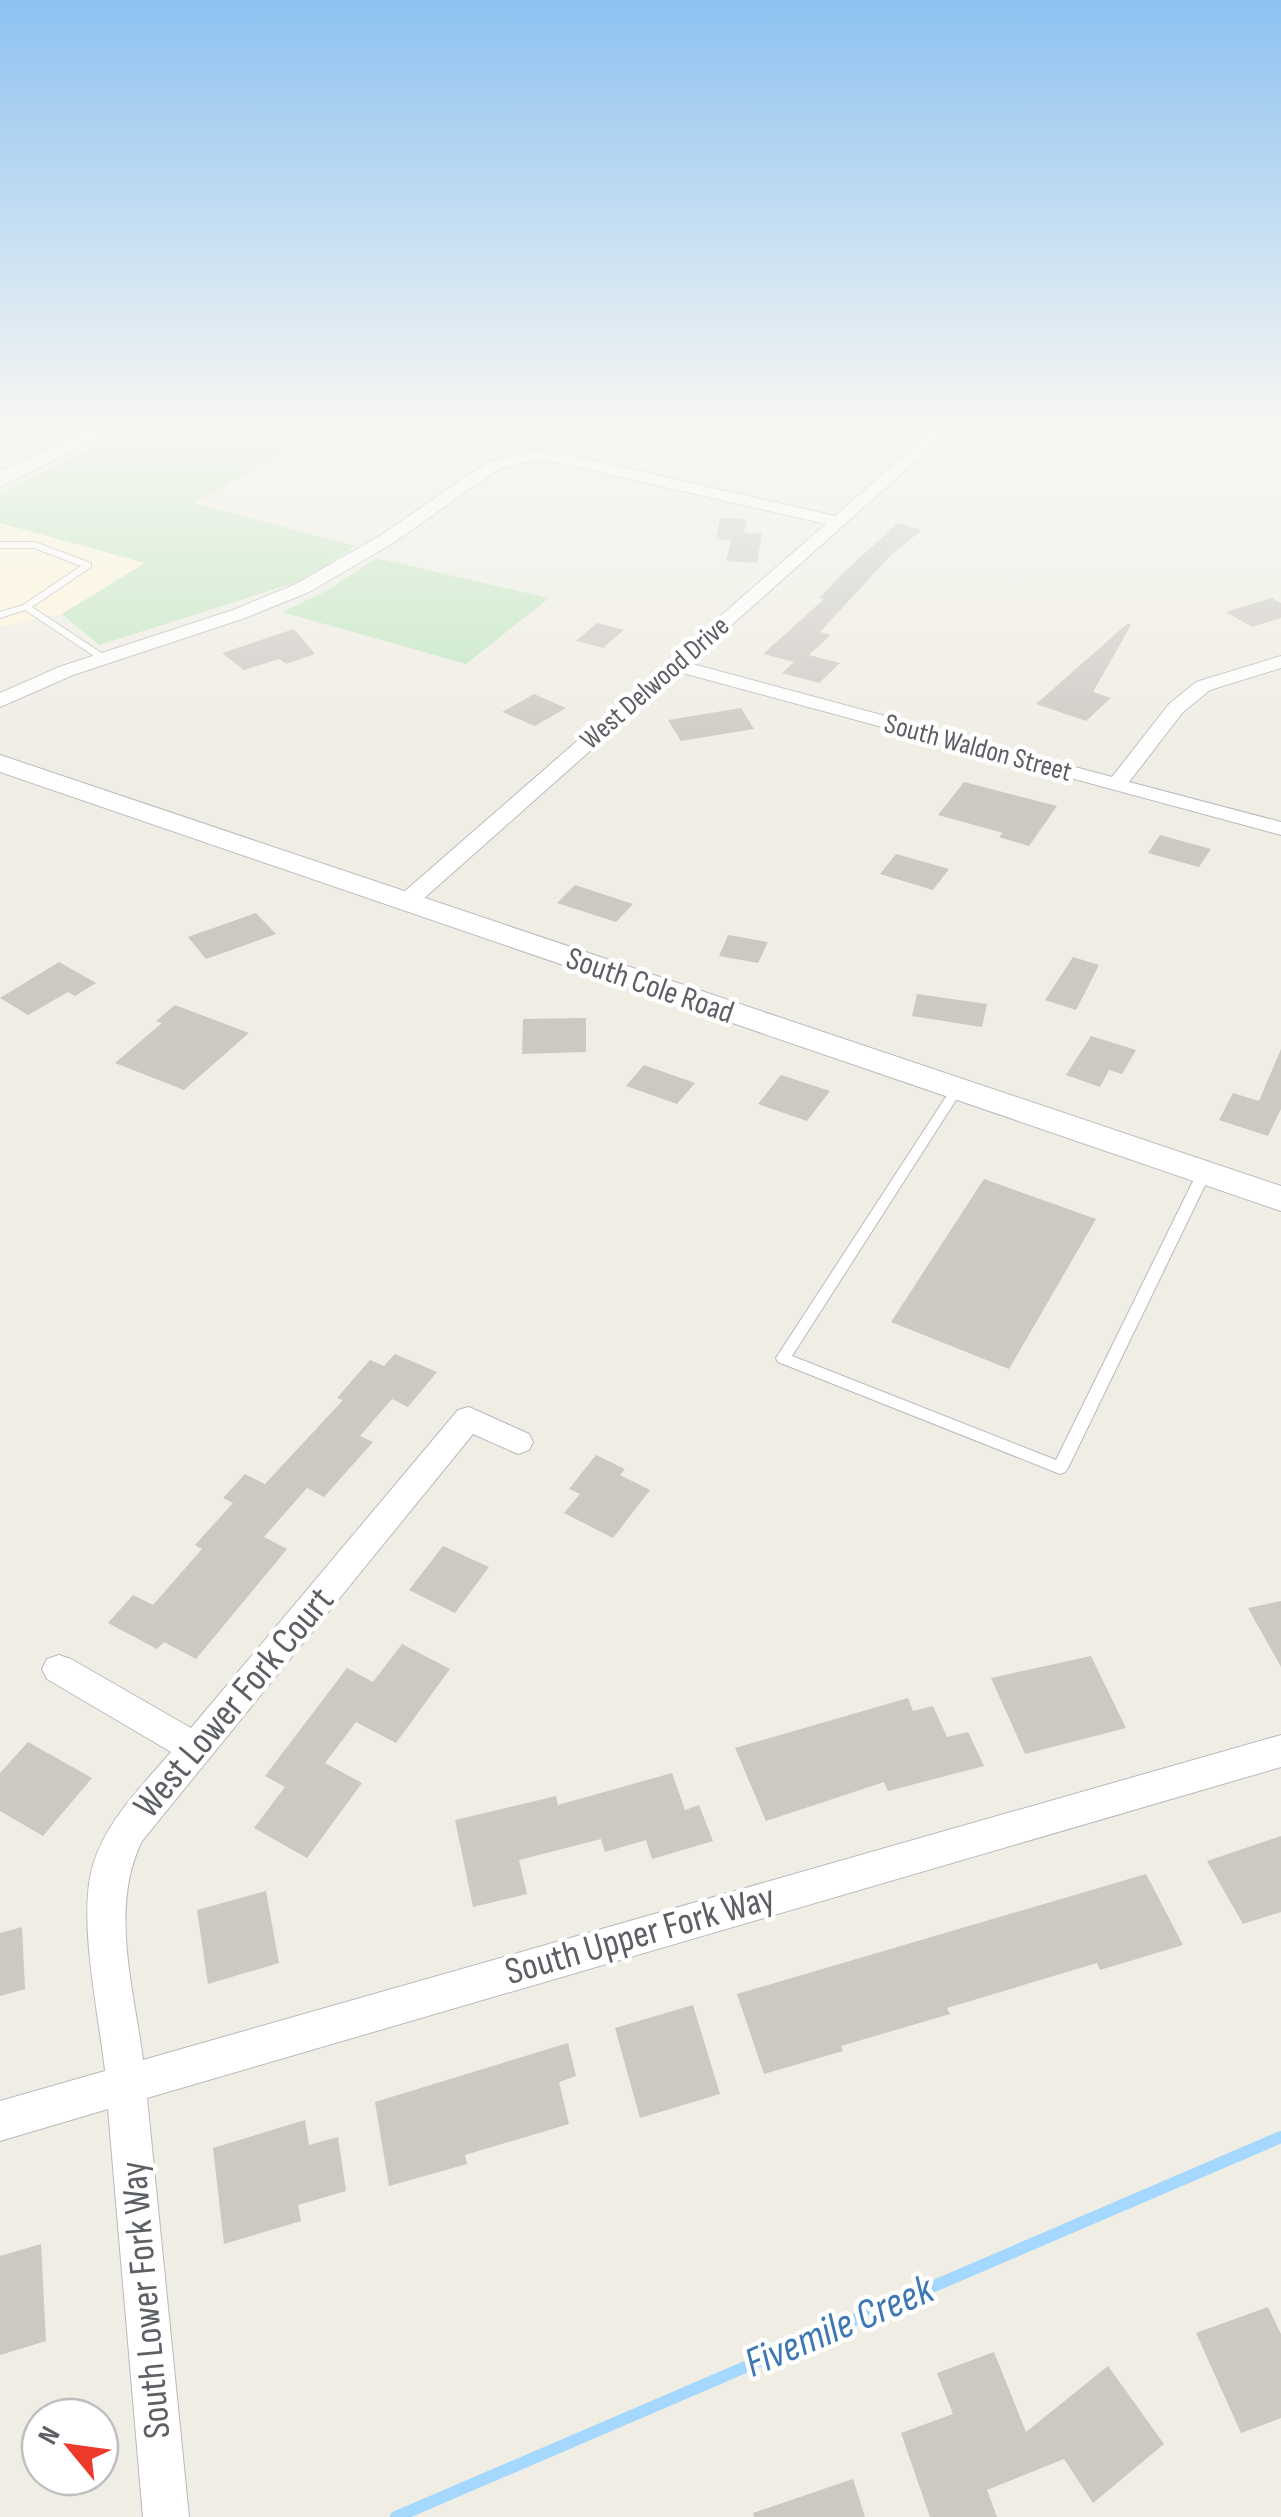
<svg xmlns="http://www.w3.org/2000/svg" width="1281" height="2517" font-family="'Sofia Sans Condensed',sans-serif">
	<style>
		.commercial { fill: #fff6d9 }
		.green { fill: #c0e7c0 }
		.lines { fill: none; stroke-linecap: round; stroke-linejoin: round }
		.stream { stroke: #a4d8ff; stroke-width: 12 }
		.building { fill: #ccc9c3 }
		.service-casing { stroke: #b7babe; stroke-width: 2 }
		.minor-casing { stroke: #b7babe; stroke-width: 2 }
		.secondary-casing { stroke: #b8bbc0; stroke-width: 2 }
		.service { fill: #fff; fill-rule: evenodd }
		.minor { fill: #fff; fill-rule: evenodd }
		.secondary { fill: #fff; fill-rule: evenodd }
		.labels { text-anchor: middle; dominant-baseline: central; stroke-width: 9; stroke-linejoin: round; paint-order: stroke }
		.far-street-label { font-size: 28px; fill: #5c6065; stroke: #fff }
		.street-label { font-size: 32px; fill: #5c6065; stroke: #fff }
		.near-street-label { font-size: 38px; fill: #5c6065; stroke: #fff }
		.near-water-label { font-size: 42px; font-style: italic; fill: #3e78b4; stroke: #fff }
	</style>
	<rect width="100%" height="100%" fill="#efede4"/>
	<path class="commercial" d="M0,523L146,563L62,614L0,627Z"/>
	<path class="green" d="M143,423H168L284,451L194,503L355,546L307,579L99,645L62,614L145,563L0,523V494Z
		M376,558L549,598L466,664L282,612L328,590Z"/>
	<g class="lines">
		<path class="stream" d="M396,2517L1281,2137"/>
	</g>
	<path class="building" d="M720,518L747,519L744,533L762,534L757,563L726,561L731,540L716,539Z
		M898,523L922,530L891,555L820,632L831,635L809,655L840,663L819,683L782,673L794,662L763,654L824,599L819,598L845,571Z
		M1272,598L1281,603V618L1252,627L1226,612Z
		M597,623L624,630L603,648L576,641Z
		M1128,623L1131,625L1093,692L1111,698L1086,721L1036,704Z
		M294,629L315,654L286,664L279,659L244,670L222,653Z
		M534,694L566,708L535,726L502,712Z
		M741,708L754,729L681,741L668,720Z
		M964,782L1057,806L1029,846L999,837L1003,833L938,815Z
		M1160,835L1211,849L1199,867L1148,853Z
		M896,854L949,869L933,890L880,874Z
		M575,885L633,904L616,922L557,903Z
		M256,913L276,934L206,959L188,937Z
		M728,935L768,942L758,963L719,956Z
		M1073,957L1099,965L1076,1010L1045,1000Z
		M59,962L96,983L75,996L68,992L28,1015L0,998Z
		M917,994L987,1004L982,1027L912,1016Z
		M175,1005L249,1033L184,1090L115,1063L162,1023L156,1021Z
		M586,1018V1052L522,1054L523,1019Z
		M1091,1036L1136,1050L1122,1074L1109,1070L1100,1087L1066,1075Z
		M1281,1049V1109L1268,1136L1219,1120L1233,1093L1259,1101Z
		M644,1065L695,1083L677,1104L626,1086Z
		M781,1075L830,1091L807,1121L758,1104Z
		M984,1179L1096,1219L1009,1369L891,1322Z
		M395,1354L437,1372L408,1407L392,1399L360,1436L373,1442L324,1497L307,1488L264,1537L287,1549L196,1659L164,1642L157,1649L108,1623L133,1595L153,1605L202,1549L195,1545L233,1503L223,1498L245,1474L265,1484L343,1400L337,1398L370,1360L384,1366Z
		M596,1455L625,1469L620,1475L650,1490L613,1538L564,1513L580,1494L569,1489Z
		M443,1546L489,1567L455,1613L409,1590Z
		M1281,1601V1667L1248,1608Z
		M402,1644L450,1669L396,1743L356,1722L325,1763L362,1783L307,1858L254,1828L285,1787L265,1776L347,1668L373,1682Z
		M1091,1656L1126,1728L1025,1754L991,1678Z
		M908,1698L913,1711L933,1706L947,1737L968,1732L984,1766L888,1791L884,1782L766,1821L735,1748Z
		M28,1742L92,1778L43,1836L0,1811V1773Z
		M672,1773L685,1810L699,1805L713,1841L652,1859L646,1840L605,1852L601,1839L519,1860L527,1894L473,1907L455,1820L556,1796L558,1805Z
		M1281,1836V1912L1243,1924L1207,1861Z
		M1146,1874L1183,1945L1100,1970L1097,1963L947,2008L950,2014L841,2046L843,2051L764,2074L737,1994Z
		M266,1891L279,1963L208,1984L197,1910Z
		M22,1927L25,1989L0,1996V1933Z
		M693,2005L720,2094L640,2118L615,2028Z
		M568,2043L576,2076L559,2082L569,2124L465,2155L467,2164L389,2186L375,2102Z
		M305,2120L309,2145L338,2137L346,2191L298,2205L301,2221L224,2244L213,2148Z
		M41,2244L46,2341L0,2355V2256Z
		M1268,2307L1281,2334V2418L1241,2433L1196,2333Z
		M994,2352L1026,2432L1108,2366L1164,2444L1093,2503L1064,2459L987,2490L997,2517H930L901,2433L953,2414L937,2373Z
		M853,2479L865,2517H754L753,2513Z"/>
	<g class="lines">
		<defs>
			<path id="service" d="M0,542H35L91,563V567L32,607L106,656V660H100L25,610L0,618V612L23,605L81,566L34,548H0Z
				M957,1085L963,1089L792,1356L1056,1460L1197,1173L1199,1170H1209L1211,1173L1068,1468L1065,1472L1060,1474L778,1362L776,1358L953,1086Z"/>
			<path id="minor" d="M941,423H958L689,663L1112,777L1169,704L1196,682L1281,656V668L1210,690L1183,712L1129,782L1281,822V835L679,672L413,908H397L394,903L397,898L826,524L560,463L531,461L500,468L393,543L309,592L245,618L73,675L0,707V693L59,667L233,610L296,584L381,535L488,462L531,451L560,453L835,516Z
				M1062,423H1265L1257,428L1144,435L1070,428Z
				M469,1407L529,1434L533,1442L529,1450L518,1454L473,1434L142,1841C109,1907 134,1989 143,2060L1281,1735V1767L147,2098L189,2517H143L108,2109L0,2141V2101L105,2071C99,2014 77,1918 93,1865C106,1821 142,1786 171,1752L47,1679L42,1669L47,1659L59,1655L71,1659L191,1728L458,1410Z"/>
			<path id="secondary" d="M104,423H131L0,486V471Z
				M0,755L1281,1186V1211L0,772Z"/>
		</defs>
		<use href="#service" class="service-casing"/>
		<use href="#minor" class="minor-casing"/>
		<use href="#secondary" class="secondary-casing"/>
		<use href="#service" class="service"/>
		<use href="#minor" class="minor"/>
		<use href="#secondary" class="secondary"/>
	</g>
	<linearGradient id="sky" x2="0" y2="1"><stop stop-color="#8dc2f1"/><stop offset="0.55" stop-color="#f8f7f3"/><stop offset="1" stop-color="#f8f7f3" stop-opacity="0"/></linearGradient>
	<rect width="1281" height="775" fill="url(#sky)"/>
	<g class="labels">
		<g class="far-street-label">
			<text transform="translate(655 683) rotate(-41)">West Delwood Drive</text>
			<text transform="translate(978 748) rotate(15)">South Waldon Street</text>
		</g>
		<g class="street-label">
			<text transform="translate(650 986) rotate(19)">South Cole Road</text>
		</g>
		<g class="near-street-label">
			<text transform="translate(234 1703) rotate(-50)">West Lower Fork Court</text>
			<text transform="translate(640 1935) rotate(-16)">South Upper Fork Way</text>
			<text transform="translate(146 2300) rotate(-95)">South Lower Fork Way</text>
		</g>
		<g class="near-water-label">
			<text transform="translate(839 2327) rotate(-23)">Fivemile Creek</text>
		</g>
	</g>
	<g transform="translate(70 2447) rotate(299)"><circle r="48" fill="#ffffff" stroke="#bebfc1" stroke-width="2.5"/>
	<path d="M0-8L18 38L0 25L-18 38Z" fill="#ee3a2b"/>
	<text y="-15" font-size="28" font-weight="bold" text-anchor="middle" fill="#5c6065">N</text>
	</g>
</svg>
